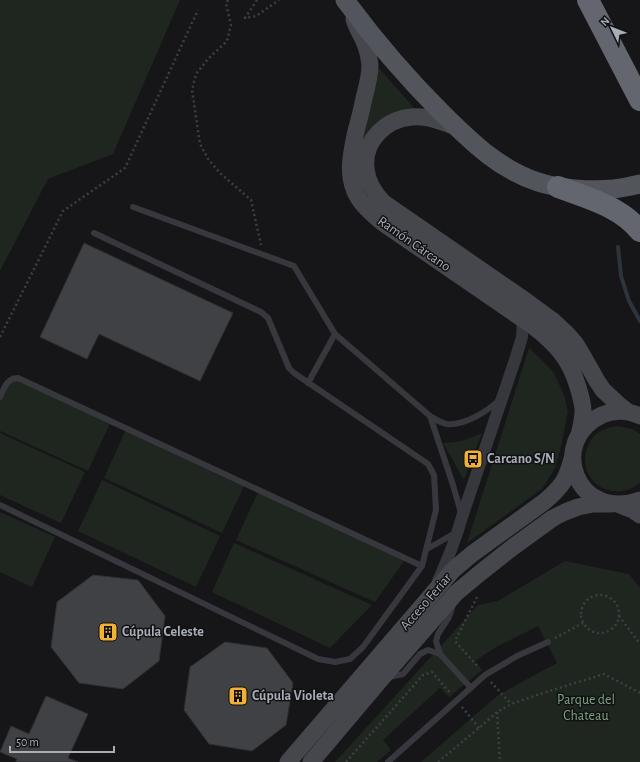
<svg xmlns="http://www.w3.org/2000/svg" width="640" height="762" font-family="'Alegreya Sans',sans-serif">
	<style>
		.green { fill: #1e261f }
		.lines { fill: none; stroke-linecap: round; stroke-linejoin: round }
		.stream { stroke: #2c353c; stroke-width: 4 }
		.building { fill: #404145; stroke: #303034 }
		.path { stroke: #3d3f44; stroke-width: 2.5; stroke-dasharray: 2 3; stroke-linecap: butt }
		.service { stroke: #37383d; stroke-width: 6 }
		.minor { stroke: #37383d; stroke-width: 12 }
		.secondary { stroke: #45474d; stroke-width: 17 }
		.primary { stroke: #53555c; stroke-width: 19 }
		.motorway { stroke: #63666e; stroke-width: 22 }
		.labels { text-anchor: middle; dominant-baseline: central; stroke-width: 3; stroke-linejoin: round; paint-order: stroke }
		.street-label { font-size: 14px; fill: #a8adb8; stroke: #111113 }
		.poi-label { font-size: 14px; font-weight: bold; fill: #a8adb8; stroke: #111113; text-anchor: start }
		.park-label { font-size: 14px; fill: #7fa381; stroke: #111113 }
	</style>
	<rect width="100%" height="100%" fill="#161618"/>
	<path class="green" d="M0,0H180L113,154L48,179L0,271Z
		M378,67L415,109L359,156Z
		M529,348L539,357L554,373L564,395L568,411L560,451L555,468L542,489L467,543Z
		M12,375L111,421L88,471L0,431V401Z
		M615,426C624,427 633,428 640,434V483C613,505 576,481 587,448C589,443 592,438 595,435C601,430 608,428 615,426Z
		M127,427L246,482L222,533L104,478Z
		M0,433L85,472L61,523L0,495Z
		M482,433L464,480L443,443C458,443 469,439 482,433Z
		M102,480L220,536L196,587L78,531Z
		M259,490L407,557L375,602L236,540Z
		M0,512L55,537L32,587L0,572Z
		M234,543L372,605L330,648L212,592Z
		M565,561L629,574L640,588V762H421L497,696L525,680L557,663L538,626L496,647L475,661L482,670L449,697L440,688L383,740L390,748V751L377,762H335L478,605L498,601Z"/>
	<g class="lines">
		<path class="stream" d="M618,247L621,276L629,301L640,321"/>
	</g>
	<path class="building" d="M84,243L233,313L200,381L99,334L87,359L40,337Z
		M93,575L138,580L165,616L159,661L123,689L79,683L51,647L57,602Z
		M225,642L267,648L293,683L286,725L252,751L209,744L184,710L190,667Z
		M46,696L88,714L68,758L78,762H16L17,759L0,752L11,726L29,734Z"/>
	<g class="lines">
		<path class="path" d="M228,0L226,4L231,25L227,41L208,59L196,74L192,90L200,144L208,159L220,173L251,200L261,245
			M257,0L245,18L256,16L279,0
			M0,337L63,211L125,168L198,10
			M581 614a19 19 0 1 1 38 0a19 19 0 1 1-38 0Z
			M477,597L455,641L479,668
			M619,616L640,644
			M555,638L583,623
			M491,682L511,704
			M462,707L479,728
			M497,712L500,762
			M346,762L423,675L432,672L451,694
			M438,762L479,728L497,712L511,704L540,694L604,674L640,693"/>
		<path class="service" d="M133,207L294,266L335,334L430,416C435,419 441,423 447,424C464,426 488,411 499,400
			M308,383L335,334
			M0,397C4,388 7,378 18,378L422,566
			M430,416L453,485L461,513
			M0,505L318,659L335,662L350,659L363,647L422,566L436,510L434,475L428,464L294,373L289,368L268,318L261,312L94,233
			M427,549L457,532
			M453,605L449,617L438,634L436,641L440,654L471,688
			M389,677L403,674L420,654L428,650L440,654
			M388,762L485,675L517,656L548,642"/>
		<path class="minor" d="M438,581C447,561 456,539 462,517L516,357L522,337L523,319"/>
		<path class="secondary" d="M354,19C356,28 362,35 365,44C368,50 369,58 370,65C370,76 367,87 364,98C362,109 359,120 356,131C351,154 345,178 359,199C365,209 375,216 383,223L533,326C555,343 570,359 578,387C580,394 583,403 583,411C583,419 581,427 579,435
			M456,127C442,122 427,115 412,117C386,119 363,141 366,168C367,182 375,194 384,203L526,301L552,320L568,335L575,343L580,351L597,381L603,390L619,405L628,412
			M640,416C628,410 614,410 602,415C546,441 577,523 640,500
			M620,505L633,510L640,515
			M288,762L453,570L472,554L544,502C563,486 567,479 573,455
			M311,762L382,678L456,593L480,573L513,547L553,518L565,512L578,507L593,504H611"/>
		<path class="primary" d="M345,0C375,41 407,78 442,113C472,142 497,168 538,182C559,189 590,191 613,189C622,188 631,186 640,184"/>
		<path class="motorway" d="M588,0L640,100
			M558,187C587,198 620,206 640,231"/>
	</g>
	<defs>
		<symbol id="bus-square" viewBox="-11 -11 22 22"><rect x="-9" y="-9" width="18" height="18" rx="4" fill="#f2b134" stroke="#111113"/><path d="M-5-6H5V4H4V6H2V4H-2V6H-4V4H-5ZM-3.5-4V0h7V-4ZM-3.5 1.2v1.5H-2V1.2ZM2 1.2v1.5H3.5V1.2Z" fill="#111"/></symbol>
		<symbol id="building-square" viewBox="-11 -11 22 22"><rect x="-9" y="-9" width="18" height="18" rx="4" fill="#f2b134" stroke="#111113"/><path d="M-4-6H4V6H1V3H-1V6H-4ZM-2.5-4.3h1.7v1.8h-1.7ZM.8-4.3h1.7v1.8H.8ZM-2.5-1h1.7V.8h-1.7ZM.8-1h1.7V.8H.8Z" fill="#111"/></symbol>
	</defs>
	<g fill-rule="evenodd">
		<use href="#bus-square" x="462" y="448" width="22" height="22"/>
		<use href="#building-square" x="97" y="621" width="22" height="22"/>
		<use href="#building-square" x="227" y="685" width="22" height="22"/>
	</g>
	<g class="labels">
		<g class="street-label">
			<text transform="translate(414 244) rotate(35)">Ramón Cárcano</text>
			<text transform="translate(426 602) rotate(-49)">Acceso Feriar</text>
		</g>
		<g class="poi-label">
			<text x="487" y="459">Carcano S/N</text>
			<text x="122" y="632">Cúpula Celeste</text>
			<text x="252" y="696">Cúpula Violeta</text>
		</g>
		<g class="park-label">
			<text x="586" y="700">Parque del<tspan x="586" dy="16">Chateau</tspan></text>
		</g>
	</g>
	<g transform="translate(612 28) rotate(313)" stroke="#111113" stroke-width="3" paint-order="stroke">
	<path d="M0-3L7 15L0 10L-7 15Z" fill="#a8adb8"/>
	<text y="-6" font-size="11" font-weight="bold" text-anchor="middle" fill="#a8adb8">N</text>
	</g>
	<path d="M10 746v6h104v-6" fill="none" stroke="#a8adb8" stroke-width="2"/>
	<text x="16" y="746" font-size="12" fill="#a8adb8" stroke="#111113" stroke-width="3" paint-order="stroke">50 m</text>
</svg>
